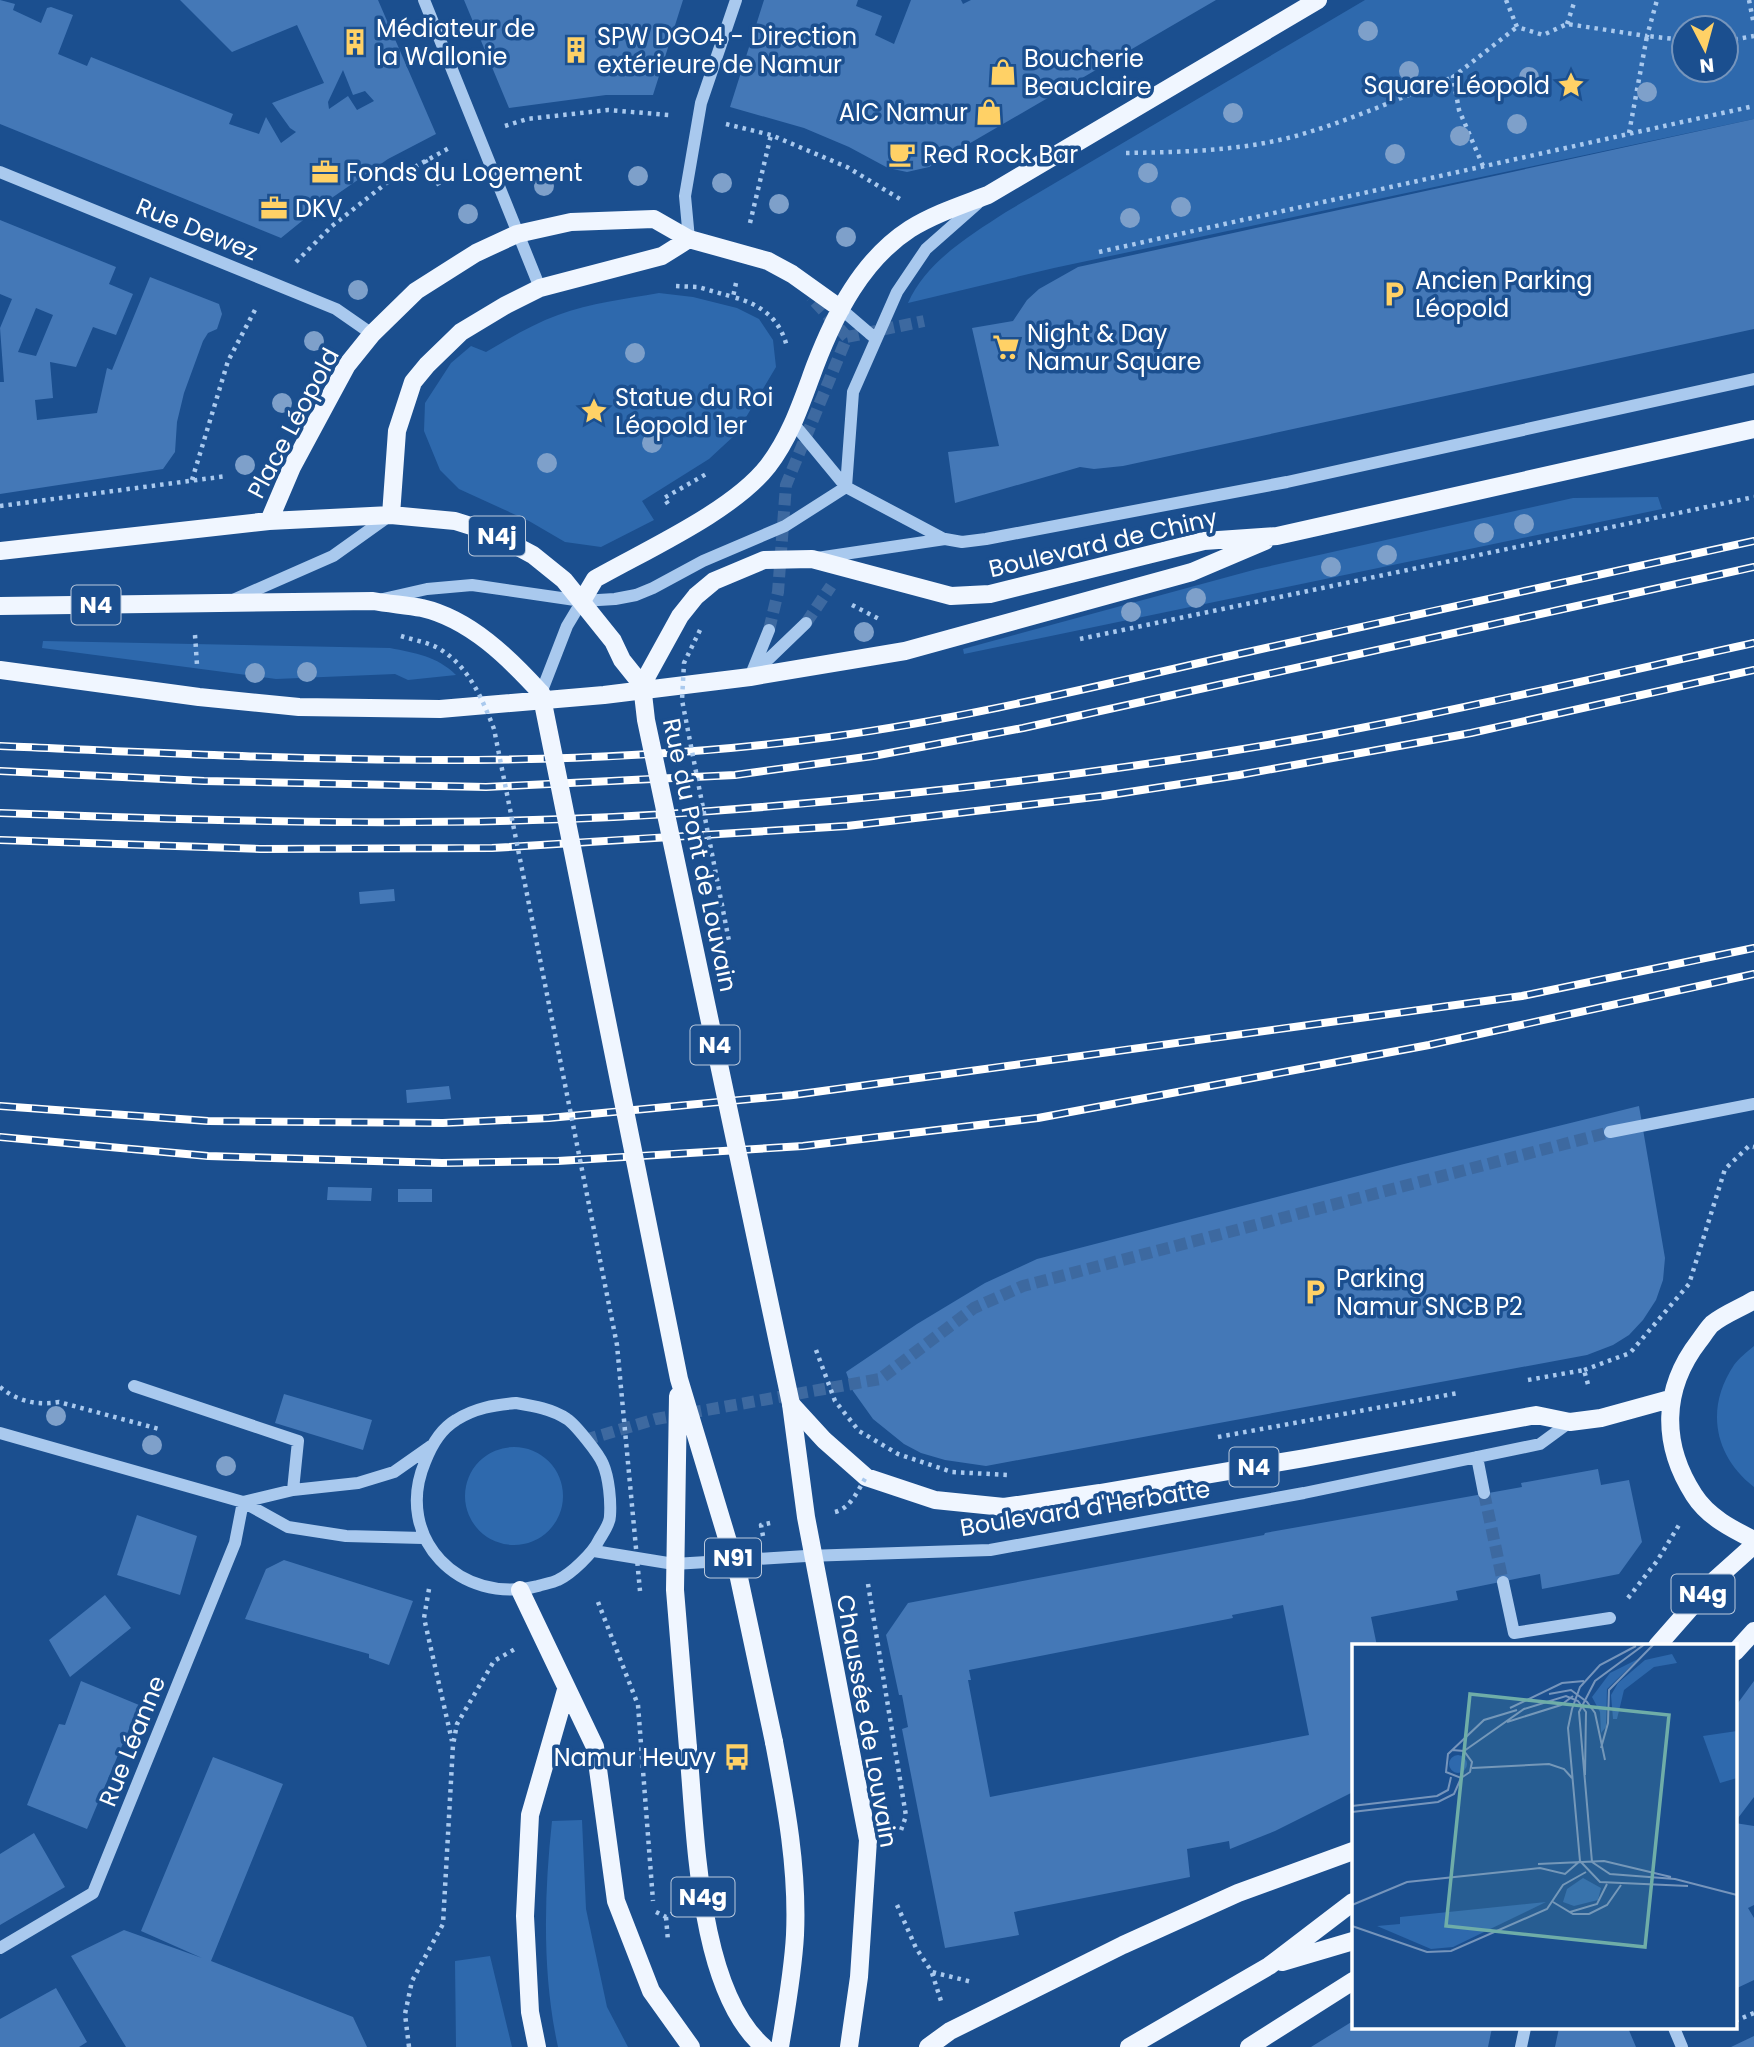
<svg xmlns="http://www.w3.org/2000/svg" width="1754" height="2047" font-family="Poppins,sans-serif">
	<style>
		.green { fill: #2e69ad; fill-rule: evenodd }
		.building { fill: #4478b7; fill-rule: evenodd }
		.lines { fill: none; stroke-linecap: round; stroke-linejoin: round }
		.minor-tunnel { stroke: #3d69a0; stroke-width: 12; stroke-dasharray: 12 6; stroke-linecap: butt }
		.path { stroke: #a9c9ee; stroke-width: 4.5; stroke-dasharray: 3.5 5; stroke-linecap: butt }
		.minor { stroke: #a9c9ee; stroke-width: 12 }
		.major { stroke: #f0f6ff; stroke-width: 18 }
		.rail-casing { stroke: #fff; stroke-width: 8 }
		.rail { stroke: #1b4f8f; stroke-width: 5; stroke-dasharray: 16; stroke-linecap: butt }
		.path-bridge { stroke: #a9c9ee; stroke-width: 4.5; stroke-dasharray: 3.5 5; stroke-linecap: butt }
		.major-bridge { stroke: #f0f6ff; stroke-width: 18 }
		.tree { fill: #7ea0ca }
		.labels { text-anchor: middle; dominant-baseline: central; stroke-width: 7; stroke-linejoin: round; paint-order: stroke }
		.shield { fill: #1b4f8f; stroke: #bbcadd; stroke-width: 2 }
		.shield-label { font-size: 23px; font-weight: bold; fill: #fff }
		.poi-label { font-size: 24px; fill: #fff; stroke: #1b4f8f; text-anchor: start }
		.street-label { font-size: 24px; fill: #fff; stroke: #1b4f8f }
		.inset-road { fill: none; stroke: #7695bc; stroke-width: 2 }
		.view { fill: #6fada8; fill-opacity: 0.15; stroke: #6fada8; stroke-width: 3.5 }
		.inset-edge { fill: none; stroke: #fff; stroke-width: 3.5 }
	</style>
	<rect width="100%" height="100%" fill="#1b4f8f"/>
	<path class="green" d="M1365,0H1754V119L1054,268L908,303C926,262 969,236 1006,212ZM1684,28H1726V70H1684Z
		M659,293L693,297L737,308L759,319L773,340L776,367L736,434L709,459L642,501L654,520L601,547L565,542L529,521L459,489L440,470L424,431L425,403L451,363L471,346L486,352C510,338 533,324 558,315C591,303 625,299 659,293Z
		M1658,497L1662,509L964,654L963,649L1257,569L1573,498Z
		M43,641L390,648C415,653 437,656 456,675L408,680L395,674L276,679L42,648Z
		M1754,1346V1487C1714,1456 1705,1408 1734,1365C1739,1358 1747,1352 1754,1346Z
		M465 1496a49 49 0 1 1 98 0a49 49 0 1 1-98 0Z
		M582,1820L586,1909L607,2007L628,2047H558C542,1974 544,1895 552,1821Z
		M490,1956L512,2047H456L455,1961Z"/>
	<path class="building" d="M0,0L15,4L13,10L41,23L47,8L51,7L73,15L58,54L87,66L91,57L233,114L229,124L259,134L266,117L281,143L296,132L290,128L272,103L324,83L297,25L232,52L180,0H378L436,134L388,159L323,204L281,238L0,124ZM343,70L353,95L365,91L374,101L357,110L348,96L329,109L328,102Z
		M464,0H683L653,95H606L509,108Z
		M764,0H858L856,6L882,16L875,35L894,44L911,0H961L963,4L971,0H1216L929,167L907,172L888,168L849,147L804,128L730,107Z
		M1754,119V329L1123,466L1094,469L1080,467L955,503L948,452L999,446L972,328L1013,321L1027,300L1039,289L1078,267Z
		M0,220L116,267L109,284L133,294L116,335L93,327L76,367L50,362L53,398L35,400L37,420L97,413L107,368L112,370L150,277L219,304L222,314L217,329L208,333L203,341L184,393L177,422L175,452L163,469L0,494V382H4L0,328L12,299L0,294ZM36,308L53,315L36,356L18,352Z
		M394,889L395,901L360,904L359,892Z
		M449,1086L451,1099L407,1103L406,1090Z
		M1639,1106L1665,1258L1663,1280L1656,1300L1643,1320L1629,1335L1613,1345L1587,1355L986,1466L945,1460L921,1453L904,1444L873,1419L853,1391L846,1372L917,1324L985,1283L1037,1259L1404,1164Z
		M328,1187L372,1188L371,1201L327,1200Z
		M398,1189H432V1202H398Z
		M284,1394L372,1420L363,1450L275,1423Z
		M1598,1469L1601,1485L1629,1480L1642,1542L1619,1574L1542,1589L1540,1574L1456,1591L1458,1600L1371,1617L1377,1646H1353V1792L1275,1831L1230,1849L1229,1841L1187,1849L1190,1877L1014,1912L1019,1935L945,1948L902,1729L908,1727L902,1695H899L886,1635L908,1603L1264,1535L1265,1533L1522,1487L1521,1483ZM1283,1605L1309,1735L990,1797L968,1680H971L969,1670L1233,1618L1232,1615Z
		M137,1515L197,1536L180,1595L117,1575Z
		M284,1560L413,1601L389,1665L369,1658V1654L245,1619L266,1569Z
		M105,1595L131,1628L70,1677L49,1640Z
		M81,1681L139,1705L87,1829L27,1805L59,1724L65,1725Z
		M1754,1681V1797L1735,1822V1707Z
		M213,1757L283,1784L211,1961L353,2017L367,2047H126L71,1956L124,1930L202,1958L141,1931Z
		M1735,1823L1754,1826V1905L1748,1908L1754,1918V1980L1735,1989Z
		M34,1833L65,1887L0,1925V1854Z
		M56,1988L87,2042L79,2047H0V2019Z
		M1353,2021V2028H1492L1488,2047H1311Z
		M1559,2028H1628L1636,2047H1555Z
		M1754,2036V2047H1731Z"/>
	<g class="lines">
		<path class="minor-tunnel" d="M847,337L924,321
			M806,623L831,586
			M769,630L778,592L786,485L847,337L811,297
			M585,1440L656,1419L880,1379L974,1308L1023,1286L1610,1132
			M1484,1493L1503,1582"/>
		<path class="path" d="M1506,0L1517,27L1543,35L1567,24L1647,36L1657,0
			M1749,0L1754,25
			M1567,24L1575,0
			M1726,41L1754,36
			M726,124L771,135L847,167L900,199
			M505,126L527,119L608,110L669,115
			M1629,133L1647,36L1684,40
			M1126,153C1182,152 1238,151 1292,137C1347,122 1400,98 1453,77
			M425,160L440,187
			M1483,166L1459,110L1453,77L1517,27
			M750,223L771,135
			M1099,252L1754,106
			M296,262L332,226L389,181L451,147
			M736,283L733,297C760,304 780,318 787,347
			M676,286L698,287L733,297
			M192,480L228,361L256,308
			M668,504L664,498L708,473
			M0,506L227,476
			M852,605L881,620
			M195,635L197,665
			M1080,639L1754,497
			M1584,1370L1630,1353L1689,1284L1725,1169L1749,1146L1754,1147
			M1528,1380L1584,1370L1589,1388
			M0,1387C17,1401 37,1406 59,1402L159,1429
			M1218,1437L1458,1393
			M868,1584L906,1816L900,1833
			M429,1589L424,1618L452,1741
			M1628,1598L1657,1561L1679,1525
			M598,1602L638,1705L653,1901
			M897,1905L916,1948L932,1972L972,1982
			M656,1912L666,1917L673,1913
			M666,1917L668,1941
			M932,1973L941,2001
			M1735,2021L1754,2013
			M409,2047L405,2014L412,1981L443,1924L453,1745L457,1724L494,1661L515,1649"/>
		<path class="minor" d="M424,0L540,288
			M0,172L336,309L372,334
			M689,239L685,196L701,103L736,0
			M841,309L876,339
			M794,424L846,487L944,539
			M846,487L853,392L897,292L926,249L977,204
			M817,558L945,539L962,542L986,539L1287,482L1754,379
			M383,599L427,589L472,585L582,601L615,599L636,595L653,588L703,561L785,526L846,487
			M233,600L333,556L389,516
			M769,630L750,677L806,623
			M541,693L567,626L582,601
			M1610,1132L1754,1104
			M134,1386L298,1441L293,1490
			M516,1403C534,1406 552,1409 567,1419C575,1424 599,1454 603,1464C609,1478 611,1501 610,1516C610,1524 603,1533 599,1540C593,1553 571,1574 558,1580C552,1583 544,1584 538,1586C460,1606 393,1538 425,1462C431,1446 441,1429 456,1420C475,1408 494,1405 516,1403Z
			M0,1433L243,1502L288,1527L346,1536L423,1538
			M1477,1457L1484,1493
			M243,1502L293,1490L358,1483L394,1472L431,1446
			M594,1551L674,1564L806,1556L990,1550L1304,1493L1540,1444L1570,1422
			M1503,1582L1514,1633L1610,1618
			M0,1948L93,1893L235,1543L243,1502
			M1674,2028L1682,2047
			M1521,2047L1525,2028"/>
		<path class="major" d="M391,515L397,431L413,382L427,365L461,332L506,305L540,288L662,256L689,239
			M269,521L292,467L327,402L347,365L372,334L416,291L476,253L517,234L571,222L654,219L689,239L768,261L792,274L841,309
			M0,551L269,521L391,515L455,521L490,532L533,555L564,580L613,641L622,660L642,685L680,616L696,596L714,581L764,560L812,559L951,596L990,594L1204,541L1277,536L1754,429
			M582,601L595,579C646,550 733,511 768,466C791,436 802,401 815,366C835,314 862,260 910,229C934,214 962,205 988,195L1318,0
			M0,606L373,601C389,604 406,605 422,608C470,619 509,658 541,693
			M0,670L199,697L299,707L440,709L604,695L750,677L905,651L1192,572L1265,541
			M1754,1300C1741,1308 1724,1314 1712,1324C1707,1329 1703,1336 1699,1341C1662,1389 1661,1444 1694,1495C1708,1517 1732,1529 1754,1540
			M791,1404L824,1440L866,1477L935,1500L1004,1507L1100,1493L1305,1458L1536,1415L1570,1422L1601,1418L1670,1399
			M520,1590L595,1747L616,1901L651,1991L691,2047
			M1657,1646L1716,1579L1754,1545
			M1735,1652L1754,1631
			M774,1742C786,1805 798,1869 795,1935C793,1972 786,2010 780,2047
			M688,1748C696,1831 697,1990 764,2047
			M1282,1962L1353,1941
			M537,2047L530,2012L525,1916L530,1815L566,1690
			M849,2047L859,1977L868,1840L849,1742
			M928,2047L950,2031L1123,1945L1238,1893L1353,1851
			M1129,2047L1269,1966L1353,1902
			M1249,2047L1353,1981"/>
		<defs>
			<path id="rail" d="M0,746C276,758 554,774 829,737C970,718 1109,683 1248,652C1417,614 1585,578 1754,541
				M0,771L204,781L486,787L735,775L873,756L1023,728L1754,567
				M0,813C237,822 474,829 711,811C914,796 1118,772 1319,736C1465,709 1609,675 1754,643
				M0,840L260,849L492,848L847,826L1103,796L1239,775L1471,733L1754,670
				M0,1106L208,1121L443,1123L549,1118L793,1095L1522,996L1754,948
				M0,1137L208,1156L442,1163L558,1161L803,1146L1038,1118L1429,1045L1754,974"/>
		</defs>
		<use href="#rail" class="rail-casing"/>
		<use href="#rail" class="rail"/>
		<path class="path-bridge" d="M700,630L684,663L682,700L729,941
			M401,636C413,640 427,642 438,648C468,665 482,698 494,729L617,1345L640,1591
			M816,1350L835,1401L859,1431L898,1454L952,1472L1008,1475
			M835,1512C851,1508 858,1490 866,1477
			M763,1536L761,1525L775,1522"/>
		<path class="major-bridge" d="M642,685L646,720L791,1404L806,1517L849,1742
			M541,693L679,1379L739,1578L774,1742
			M678,1396L675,1590L688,1748"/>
	</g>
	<g class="tree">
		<circle cx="1368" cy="31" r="10"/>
		<circle cx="1409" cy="71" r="10"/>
		<circle cx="1529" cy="77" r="10"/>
		<circle cx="1647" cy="92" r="10"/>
		<circle cx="1233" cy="113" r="10"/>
		<circle cx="1517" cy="124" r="10"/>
		<circle cx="1460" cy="136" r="10"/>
		<circle cx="1395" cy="154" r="10"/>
		<circle cx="1148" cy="173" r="10"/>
		<circle cx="638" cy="176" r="10"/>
		<circle cx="722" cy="183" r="10"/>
		<circle cx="544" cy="186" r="10"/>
		<circle cx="779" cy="204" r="10"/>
		<circle cx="1181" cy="207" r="10"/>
		<circle cx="468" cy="214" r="10"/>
		<circle cx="1130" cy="218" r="10"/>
		<circle cx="846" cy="237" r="10"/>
		<circle cx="358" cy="290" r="10"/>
		<circle cx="314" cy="341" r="10"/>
		<circle cx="635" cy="353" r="10"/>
		<circle cx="282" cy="403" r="10"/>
		<circle cx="652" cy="443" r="10"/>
		<circle cx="547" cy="463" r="10"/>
		<circle cx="245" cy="465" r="10"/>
		<circle cx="1524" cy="524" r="10"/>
		<circle cx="1484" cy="533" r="10"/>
		<circle cx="1387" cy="555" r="10"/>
		<circle cx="1331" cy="567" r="10"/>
		<circle cx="1196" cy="598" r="10"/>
		<circle cx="1131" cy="612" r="10"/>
		<circle cx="864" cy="632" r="10"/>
		<circle cx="307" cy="672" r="10"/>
		<circle cx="255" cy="673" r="10"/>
		<circle cx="56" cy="1416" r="10"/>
		<circle cx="152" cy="1445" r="10"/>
		<circle cx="226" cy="1466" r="10"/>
	</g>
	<defs>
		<symbol id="building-bare" viewBox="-9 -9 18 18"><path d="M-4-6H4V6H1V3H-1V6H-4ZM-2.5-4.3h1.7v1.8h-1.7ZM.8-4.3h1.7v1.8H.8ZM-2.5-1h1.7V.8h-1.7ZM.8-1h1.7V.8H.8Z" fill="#ffd166" stroke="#1b4f8f" stroke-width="2.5" paint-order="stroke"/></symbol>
		<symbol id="shop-bare" viewBox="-9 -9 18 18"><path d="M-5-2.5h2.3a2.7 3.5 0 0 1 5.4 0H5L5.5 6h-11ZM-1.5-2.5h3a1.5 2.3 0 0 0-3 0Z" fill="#ffd166" stroke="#1b4f8f" stroke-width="2.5" paint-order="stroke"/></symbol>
		<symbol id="sight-bare" viewBox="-9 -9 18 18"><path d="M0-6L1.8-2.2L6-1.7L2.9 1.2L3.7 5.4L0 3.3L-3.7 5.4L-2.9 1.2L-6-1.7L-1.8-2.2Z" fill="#ffd166" stroke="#1b4f8f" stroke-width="2.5" paint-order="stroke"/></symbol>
		<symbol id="cafe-bare" viewBox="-9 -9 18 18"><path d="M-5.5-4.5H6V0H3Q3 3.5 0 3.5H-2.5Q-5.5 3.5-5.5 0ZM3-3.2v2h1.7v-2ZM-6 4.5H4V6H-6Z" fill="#ffd166" stroke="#1b4f8f" stroke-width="2.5" paint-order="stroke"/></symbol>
		<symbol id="office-bare" viewBox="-9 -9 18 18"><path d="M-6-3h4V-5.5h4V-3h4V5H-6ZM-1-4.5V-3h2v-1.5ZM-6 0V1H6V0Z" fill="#ffd166" stroke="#1b4f8f" stroke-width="2.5" paint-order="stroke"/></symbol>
		<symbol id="parking-bare" viewBox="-9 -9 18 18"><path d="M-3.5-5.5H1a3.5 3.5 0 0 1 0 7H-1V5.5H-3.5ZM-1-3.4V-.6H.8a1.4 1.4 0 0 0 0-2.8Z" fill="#ffd166" stroke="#1b4f8f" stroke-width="2.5" paint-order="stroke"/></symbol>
		<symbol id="supermarket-bare" viewBox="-9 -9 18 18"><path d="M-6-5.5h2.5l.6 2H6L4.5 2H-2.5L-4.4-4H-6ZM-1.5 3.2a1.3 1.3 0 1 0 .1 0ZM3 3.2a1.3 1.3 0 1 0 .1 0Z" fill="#ffd166" stroke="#1b4f8f" stroke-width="2.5" paint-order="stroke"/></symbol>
		<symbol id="bus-bare" viewBox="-9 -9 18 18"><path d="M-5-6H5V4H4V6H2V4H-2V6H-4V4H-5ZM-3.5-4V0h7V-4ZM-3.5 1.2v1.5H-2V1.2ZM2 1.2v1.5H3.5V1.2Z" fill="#ffd166" stroke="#1b4f8f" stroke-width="2.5" paint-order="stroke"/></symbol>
	</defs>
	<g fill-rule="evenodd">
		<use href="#building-bare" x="336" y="23" width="38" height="38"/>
		<use href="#building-bare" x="557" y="31" width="38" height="38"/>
		<use href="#shop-bare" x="984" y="53" width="38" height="38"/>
		<use href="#sight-bare" x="1552" y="66" width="38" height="38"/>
		<use href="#shop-bare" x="970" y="93" width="38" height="38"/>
		<use href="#cafe-bare" x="883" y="135" width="38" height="38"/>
		<use href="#office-bare" x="306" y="153" width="38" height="38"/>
		<use href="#office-bare" x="255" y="189" width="38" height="38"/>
		<use href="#parking-bare" x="1375" y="275" width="38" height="38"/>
		<use href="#supermarket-bare" x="987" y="328" width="38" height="38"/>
		<use href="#sight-bare" x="575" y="392" width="38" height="38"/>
		<use href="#parking-bare" x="1296" y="1273" width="38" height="38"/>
		<use href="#bus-bare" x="718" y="1738" width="38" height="38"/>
	</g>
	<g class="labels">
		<g class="shield">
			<rect x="469" y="516.5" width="56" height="39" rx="5"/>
			<rect x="71.5" y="585.5" width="49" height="39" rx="5"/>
			<rect x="690.5" y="1025.5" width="49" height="39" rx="5"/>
			<rect x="1229.5" y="1447.5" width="49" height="39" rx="5"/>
			<rect x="705" y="1538.5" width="56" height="39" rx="5"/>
			<rect x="1671.5" y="1574.5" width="63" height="39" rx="5"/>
			<rect x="671.5" y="1877.5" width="63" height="39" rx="5"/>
		</g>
		<g class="shield-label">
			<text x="497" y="536">N4j</text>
			<text x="96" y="605">N4</text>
			<text x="715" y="1045">N4</text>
			<text x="1254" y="1467">N4</text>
			<text x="733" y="1558">N91</text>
			<text x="1703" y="1594">N4g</text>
			<text x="703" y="1897">N4g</text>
		</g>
		<g class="poi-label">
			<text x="376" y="28">Médiateur de<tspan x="376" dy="28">la Wallonie</tspan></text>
			<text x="597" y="36">SPW DGO4 - Direction<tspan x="597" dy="28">extérieure de Namur</tspan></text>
			<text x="1024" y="58">Boucherie<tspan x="1024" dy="28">Beauclaire</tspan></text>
			<text x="1550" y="85" text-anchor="end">Square Léopold</text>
			<text x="968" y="112" text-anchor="end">AIC Namur</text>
			<text x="923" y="154">Red Rock Bar</text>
			<text x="346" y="172">Fonds du Logement</text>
			<text x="295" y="208">DKV</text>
			<text x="1415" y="280">Ancien Parking<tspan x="1415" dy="28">Léopold</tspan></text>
			<text x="1027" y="333">Night &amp; Day<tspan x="1027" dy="28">Namur Square</tspan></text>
			<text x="615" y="397">Statue du Roi<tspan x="615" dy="28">Léopold 1er</tspan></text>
			<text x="1336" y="1278">Parking<tspan x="1336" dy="28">Namur SNCB P2</tspan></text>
			<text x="716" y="1757" text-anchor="end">Namur Heuvy</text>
		</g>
		<g class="street-label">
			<text transform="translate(197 229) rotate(22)">Rue Dewez</text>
			<text transform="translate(293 423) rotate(-62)">Place Léopold</text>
			<text transform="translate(1103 543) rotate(-13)">Boulevard de Chiny</text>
			<text transform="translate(700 855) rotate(78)">Rue du Pont de Louvain</text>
			<text transform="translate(1085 1508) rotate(-9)">Boulevard d'Herbatte</text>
			<text transform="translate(867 1721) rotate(80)">Chaussée de Louvain</text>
			<text transform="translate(132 1741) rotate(-68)">Rue Léanne</text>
		</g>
	</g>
	<g transform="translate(1352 1644)">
		<rect width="385" height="385" fill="#1b4f8f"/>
		<path d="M320,10L325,19L302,23L272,46L265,75H261L259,51L266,39L293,16ZM286,15L255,45L254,83L249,89L248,68L240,53L258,29ZM385,87V134L368,139L351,92ZM97 120a9 9 0 1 1 18 0a9 9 0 1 1-18 0ZM231,234L249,244L246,256L222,262L211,258L215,245ZM194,258L101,303L79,305L25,282L48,280V273Z" fill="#2e69ad"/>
		<path class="inset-road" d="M293,0L243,37L227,68L240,218L258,230L323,235L385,251M284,2L248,21L228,43L220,65L216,84L228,217L248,238L336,242M197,50L219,46L235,58L243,69L253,116M158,64L210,39L232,37M155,78L209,61L221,52M249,104L256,79L257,46L302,0M100,106L112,107L120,118L118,128L109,134L94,128L96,110L132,76L165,66M112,107L172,65L214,52L226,57L234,68L233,131M120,124L197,120L212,125L220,134M0,162L85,152L96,146L99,133M0,168L86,158L102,150L109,134M186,220L252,217L319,233M201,258L221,270H237L255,261L269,241M0,261L55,238L188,224L213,230L228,217M218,268L245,260L255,240M0,282L75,308L99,307L195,265L211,241L234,228"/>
		<path class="view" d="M118,50L317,71L293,303L94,282Z"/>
		<rect width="385" height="385" class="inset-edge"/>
	</g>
	<g transform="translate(1705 49) rotate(174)"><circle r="33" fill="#1b4f8f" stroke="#7695bc" stroke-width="2"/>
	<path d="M0-5L12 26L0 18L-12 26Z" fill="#ffd166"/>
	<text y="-10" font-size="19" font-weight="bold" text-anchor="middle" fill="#ffffff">N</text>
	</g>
</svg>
